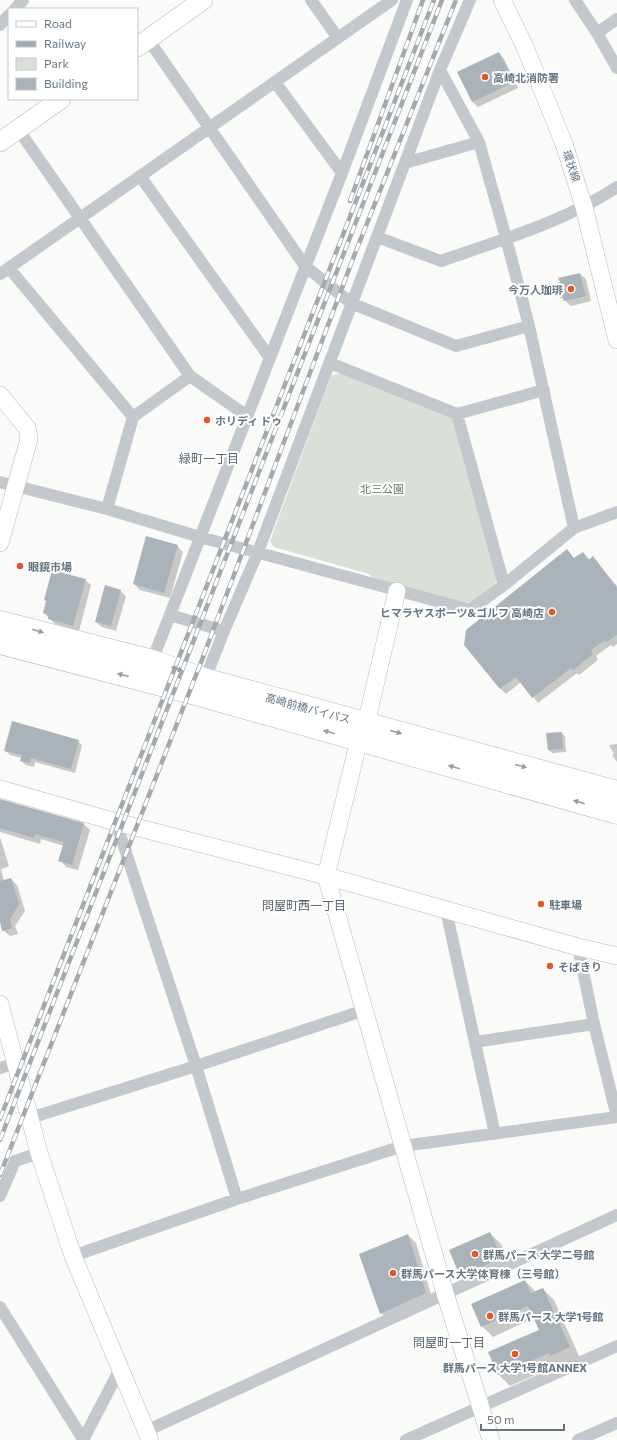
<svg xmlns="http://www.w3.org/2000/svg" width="617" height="1440" font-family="Commissioner,'Noto Sans JP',sans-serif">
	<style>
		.green { fill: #dadfd7 }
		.shadow { fill: #0003 }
		.building { fill: #aab3b9 }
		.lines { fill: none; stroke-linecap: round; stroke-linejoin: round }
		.secondary-casing { stroke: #b3babf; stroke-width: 18 }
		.primary-casing { stroke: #b5babe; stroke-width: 20 }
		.highway-casing { stroke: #b4b9bd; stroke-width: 23 }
		.street { stroke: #c3c8cc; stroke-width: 12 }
		.secondary { stroke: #fff; stroke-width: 17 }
		.primary { stroke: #fff; stroke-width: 19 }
		.highway { stroke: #fff; stroke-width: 22 }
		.rail-casing { stroke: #a2aab0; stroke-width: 4.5 }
		.rail { stroke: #fff; stroke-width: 3; stroke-dasharray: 9; stroke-linecap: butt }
		.oneway { fill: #939fa8 }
		.poi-dot { fill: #e4572e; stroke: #fff; stroke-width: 1.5 }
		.labels { text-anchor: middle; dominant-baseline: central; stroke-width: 4; stroke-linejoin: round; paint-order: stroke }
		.poi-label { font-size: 11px; font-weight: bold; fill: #657683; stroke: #fff; text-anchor: start }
		.street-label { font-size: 11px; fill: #657683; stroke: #fff }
		.park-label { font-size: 11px; fill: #687a64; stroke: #fff }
		.neighbourhood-label { font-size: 12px; fill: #57646e; stroke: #fff }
	</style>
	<rect width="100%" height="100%" fill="#fafaf8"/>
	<path class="green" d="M339,373L449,415L454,421L497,580C492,590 478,602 467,603C464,603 460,602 457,602L373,578L369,574L274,547L270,541L331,376Z"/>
	<path class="shadow" d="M499,53L504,59L518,88L478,107L473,102L458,73Z
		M580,274L586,279L591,301L571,306L561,297Z
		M177,546L183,552L170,598L140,590L134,584Z
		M582,553L590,560L593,558L617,586V644L613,647L611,645L596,656L598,660L579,675L577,673L538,703L521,682L506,694L500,688L574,559Z
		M85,580L91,585L79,631L55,624L44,613Z
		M120,591L126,596L116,631L102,627L96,622Z
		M561,733L565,736L566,752L552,753L548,749Z
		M78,741L82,745L75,773L35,762L34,767L26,765L21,761L22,758L10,755L5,750Z
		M617,744V762L612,755L614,754L609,745Z
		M0,800L84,824L90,830L78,870L66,867L60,860L64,846L41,839L40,844L0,832Z
		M0,837L9,866L1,869L4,881L11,879L17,885L25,911L15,926L18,934L10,936L3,930L0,919Z
		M490,1233L501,1244L512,1269L472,1287L461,1275L450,1251Z
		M408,1235L416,1243L433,1301L389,1321L381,1313Z
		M525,1281L536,1292L543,1289L554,1300L580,1358L562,1367L560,1364L510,1386L498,1374L540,1331L534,1318L493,1337L482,1326Z"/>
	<path class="building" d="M499,52L514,82L472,102L457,72Z
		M580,273L586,296L564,301L563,297L560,298L556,283L560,282L558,278Z
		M146,536L178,545L164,593L133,584Z
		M567,549L574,558L583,552L589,560L593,556L617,588V635L607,642L605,640L591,650L593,654L573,670L571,668L532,698L516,677L500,689L464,645L466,630Z
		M52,570L86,579L73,626L48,619L49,615L43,613L46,601L44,600Z
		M105,585L121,590L111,626L95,622Z
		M12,721L79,740L71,769L31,758L30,763L20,761L22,755L4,751Z
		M562,732L563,749L548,750L546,733Z
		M0,799L84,823L72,865L58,861L64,842L35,834L34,838L0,828Z
		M11,878L19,904L10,919L12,928L2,931L0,922V881Z
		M490,1232L502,1258L460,1276L449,1250Z
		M408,1234L426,1293L380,1314L359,1254Z
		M525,1280L531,1293L543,1288L570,1347L550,1356L549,1353L498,1375L488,1352L539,1330L528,1306L481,1327L471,1304Z"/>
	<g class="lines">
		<defs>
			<path id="secondary" d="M502,0L525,47L564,144L584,207L617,340
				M0,395L27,428L29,439L0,543
				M366,724L397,591
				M359,740L326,876L445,1293L491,1440
				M0,789L116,822L326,876L578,947L617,956
				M0,1004L39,1153L73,1256L150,1440"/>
			<path id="primary" d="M137,47L203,0
				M0,142L61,99"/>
			<path id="highway" d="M0,622L152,661L204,679L617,792
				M0,643L196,694L617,813"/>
		</defs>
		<use href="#secondary" class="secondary-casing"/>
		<use href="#primary" class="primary-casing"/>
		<use href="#highway" class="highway-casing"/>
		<path class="street" d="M311,0L338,38
			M575,0L597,33L617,68
			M15,9L23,0
			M0,25L9,15
			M597,33L617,19
			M148,39L305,266L351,303L456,346L529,326
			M440,70L479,142L506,238L529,326L574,528
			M275,82L342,173
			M18,129L190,376L247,416
			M405,163L479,142
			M140,176L270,358
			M377,237L441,261C501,240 564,222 617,187
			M9,268L133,417
			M0,274L392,0
			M330,363L457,414L544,390
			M457,414L504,585
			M0,482L107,509L200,537L470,610L504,585L574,528L617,512
			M107,509L133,417L190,376
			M170,615L224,631
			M152,661L342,173L407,0
			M204,679L209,669L224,631L258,552L440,70L470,0
			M116,822L196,1066L237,1199
			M446,910L495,1134
			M578,947L594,1024L617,1117
			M475,1042L594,1024
			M0,1068L16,1063
			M30,1118L196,1066L365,1010
			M0,1196L15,1161L39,1153
			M73,1256L237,1199L403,1146L617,1117
			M0,1307L83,1439
			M146,1431L617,1215
			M83,1440L120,1369
			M406,1440L617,1346
			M578,1440L617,1423"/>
		<use href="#secondary" class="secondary"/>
		<use href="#primary" class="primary"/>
		<use href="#highway" class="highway"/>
		<defs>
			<path id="rail" d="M350,201L423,0
				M0,1119L434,0
				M0,1140L442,0
				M0,1175L200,665L354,256L456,0"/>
		</defs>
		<use href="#rail" class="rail-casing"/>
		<use href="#rail" class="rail"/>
	</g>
	<defs><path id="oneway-solid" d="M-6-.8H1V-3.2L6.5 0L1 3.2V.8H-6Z"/></defs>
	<g class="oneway">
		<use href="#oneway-solid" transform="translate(38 631) rotate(15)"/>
		<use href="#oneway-solid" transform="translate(177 669) rotate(19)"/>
		<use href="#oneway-solid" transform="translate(123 675) rotate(-165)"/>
		<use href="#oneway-solid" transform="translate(329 732) rotate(-164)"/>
		<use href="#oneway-solid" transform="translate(396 732) rotate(15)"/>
		<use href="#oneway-solid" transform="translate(521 766) rotate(15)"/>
		<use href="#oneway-solid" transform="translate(454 767) rotate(-164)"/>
		<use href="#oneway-solid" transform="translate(579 802) rotate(-164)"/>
	</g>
	<g class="poi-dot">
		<circle cx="485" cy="77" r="4"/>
		<circle cx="571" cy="289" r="4"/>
		<circle cx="207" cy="420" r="4"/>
		<circle cx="20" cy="566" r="4"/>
		<circle cx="552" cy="612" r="4"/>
		<circle cx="541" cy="904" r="4"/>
		<circle cx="550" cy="966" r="4"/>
		<circle cx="475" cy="1254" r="4"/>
		<circle cx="393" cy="1273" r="4"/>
		<circle cx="490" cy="1316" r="4"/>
		<circle cx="515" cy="1354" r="4"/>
	</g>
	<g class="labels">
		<g class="poi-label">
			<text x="493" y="77">高崎北消防署</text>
			<text x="563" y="289" text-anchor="end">今万人珈琲</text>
			<text x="215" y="420">ホリディ ドゥ</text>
			<text x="28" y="566">眼鏡市場</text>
			<text x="544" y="612" text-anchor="end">ヒマラヤスポーツ&amp;ゴルフ 高崎店</text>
			<text x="549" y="904">駐車場</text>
			<text x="558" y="966">そばきり</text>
			<text x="483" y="1254">群馬パース 大学二号館</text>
			<text x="401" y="1273">群馬パース大学体育棟（三号館）</text>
			<text x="498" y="1316">群馬パース 大学1号館</text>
			<text x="515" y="1367" text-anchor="middle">群馬パース 大学1号館ANNEX</text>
		</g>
		<g class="street-label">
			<text transform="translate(572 166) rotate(72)">環状線</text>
			<text transform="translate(308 708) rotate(15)">高崎前橋バイパス</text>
		</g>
		<g class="park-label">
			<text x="382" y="488">北三公園</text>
		</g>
		<g class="neighbourhood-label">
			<text x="209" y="458">緑町一丁目</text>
			<text x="304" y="905">問屋町西一丁目</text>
			<text x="449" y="1342">問屋町一丁目</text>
		</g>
	</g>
	<rect x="8" y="8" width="130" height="92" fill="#ffffff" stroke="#c1c8cd"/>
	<rect x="16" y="21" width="20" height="6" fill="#ffffff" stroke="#c1c8cd"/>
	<text x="44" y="28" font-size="12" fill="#657683">Road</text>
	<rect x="16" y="41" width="20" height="6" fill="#a2aab0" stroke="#c1c8cd"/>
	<text x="44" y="48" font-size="12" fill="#657683">Railway</text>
	<rect x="16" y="58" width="20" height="12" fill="#dadfd7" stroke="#c1c8cd"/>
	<text x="44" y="68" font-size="12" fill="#657683">Park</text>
	<rect x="16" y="78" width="20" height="12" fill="#aab3b9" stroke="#c1c8cd"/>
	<text x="44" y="88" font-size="12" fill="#657683">Building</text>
	<path d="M481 1424v6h83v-6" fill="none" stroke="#657683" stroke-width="2"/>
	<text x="487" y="1424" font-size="12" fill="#657683" stroke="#ffffff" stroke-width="3" paint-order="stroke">50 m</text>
</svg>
